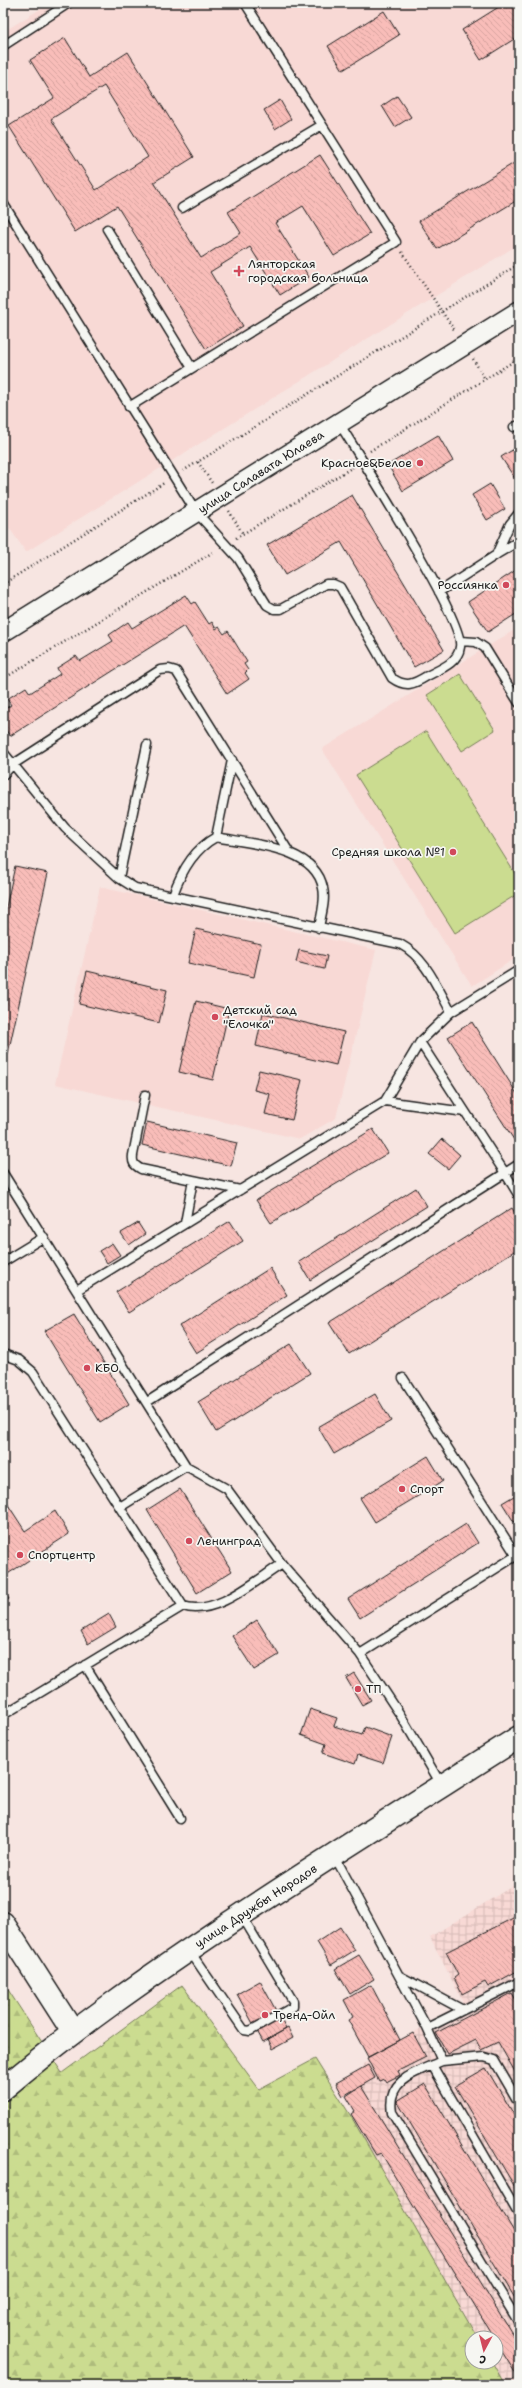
<svg xmlns="http://www.w3.org/2000/svg" width="522" height="2388" font-family="'Shantell Sans',sans-serif">
	<style>
		.built { fill: #f8d9d5 }
		.industrial { fill: url(#industrial-grid) }
		.forest { fill: url(#forest-firs); stroke: #747c56 }
		.pitch { fill: #cbdc90; stroke: #747c56 }
		.building { fill: url(#building-back-hatch); stroke: #1c1c1c; fill-rule: evenodd }
		.lines { fill: none; stroke-linecap: round; stroke-linejoin: round }
		.service-casing { stroke: #1c1c1c; stroke-width: 11 }
		.tertiary-casing { stroke: #1c1c1c; stroke-width: 22 }
		.secondary-casing { stroke: #1c1c1c; stroke-width: 25 }
		.path { stroke: #1c1c1c; stroke-width: 2.5; stroke-dasharray: 1 3; stroke-linecap: butt }
		.service { stroke: #f6f6f2; stroke-width: 8 }
		.tertiary { stroke: #f6f6f2; stroke-width: 19 }
		.secondary { stroke: #f6f6f2; stroke-width: 22 }
		.poi-dot { fill: #d1495b; stroke: #f6f6f2; stroke-width: 1.5 }
		.labels { text-anchor: middle; dominant-baseline: central; stroke-width: 3.5; stroke-linejoin: round; paint-order: stroke }
		.poi-label { font-size: 12px; fill: #1c1c1c; stroke: #f6f6f2; text-anchor: start }
		.street-label { font-size: 12px; fill: #1c1c1c; stroke: #f6f6f2 }
	</style>
	<defs>
		<pattern id="industrial-grid" width="8" height="8" patternUnits="userSpaceOnUse"><rect width="8" height="8" fill="#f8d9d5"/><path d="M0 4h8M4 0v8" fill="none" stroke="#d4bab6"/></pattern>
		<pattern id="forest-firs" width="22" height="20" patternUnits="userSpaceOnUse"><rect width="22" height="20" fill="#cbdc90"/><path d="M5 1l3.5 6h-7zM16 11l3.5 6h-7z" fill="#aebc7c"/></pattern>
		<pattern id="building-back-hatch" width="6" height="6" patternUnits="userSpaceOnUse"><rect width="6" height="6" fill="#f9bdb9"/><path d="M-1 5l2 2M0 0l6 6M5-1l2 2" fill="none" stroke="#d5a29e"/></pattern>
	</defs>
	<rect width="100%" height="100%" fill="#f7e5e1"/>
	<filter id="ink" filterUnits="userSpaceOnUse"><feTurbulence type="fractalNoise" baseFrequency=".025" numOctaves="2"/><feDisplacementMap in="SourceGraphic" scale="8" xChannelSelector="R" yChannelSelector="G"/><feConvolveMatrix kernelMatrix="1 2 1 2 8 2 1 2 1" color-interpolation-filters="sRGB"/></filter>
	<g filter="url(#ink)">
		<path class="built" d="M50,3H519V244L26,552L3,519V32Z
			M519,627V956L472,986L322,749Z
			M100,887L376,950L336,1118L300,1139L55,1084Z"/>
		<path class="industrial" d="M519,1882V2385H505L492,2362H496V2338H478L352,2118L363,2064L463,2002L430,1937Z"/>
		<path class="forest" d="M3,1982L62,2073L182,1985L259,2089L315,2059L352,2118L478,2338H472V2362H492L505,2385H3Z"/>
		<path class="pitch" d="M460,674L495,730L462,751L427,695Z
			M426,731L519,880V893L455,933L356,775Z"/>
		<path class="building" d="M505,3H516L519,7V36L481,60L462,30Z
			M384,11L399,35L343,70L328,46Z
			M65,38L89,77L128,52L194,157L154,182L201,258L241,233L228,212L320,155L370,234L334,256L303,206L275,223L309,277L280,295L250,247L210,272L243,326L206,349L117,206L75,232L9,126L54,98L30,60ZM104,86L148,157L96,190L51,119Z
			M397,96L411,117L395,127L382,106Z
			M280,100L291,119L275,129L264,110Z
			M519,160V199L437,249L419,221Z
			M438,435L453,461L403,491L388,465Z
			M519,446V485L501,457Z
			M490,484L505,509L487,520L472,495Z
			M352,495L444,650L414,667L341,542L285,575L267,545Z
			M519,568V612L488,632L468,602Z
			M186,595L192,604L195,602L209,624L212,622L216,629L219,627L224,634L228,631L247,662L244,664L248,670L245,673L249,679L227,694L184,626L10,736L3,726V710L11,705L7,699L26,687L30,693L60,674L57,668L76,656L80,661L113,641L109,635L128,622L132,628Z
			M15,866L48,873L3,1076V921Z
			M196,929L261,944L254,977L188,963Z
			M299,950L327,956L324,969L296,962Z
			M87,971L167,990L159,1023L79,1004Z
			M196,1001L229,1009L213,1080L179,1072Z
			M263,1013L344,1032L336,1065L256,1046Z
			M472,1022L519,1097V1141L516,1143L448,1037Z
			M259,1070L302,1080L292,1120L265,1114L270,1094L254,1090Z
			M147,1122L237,1143L231,1166L142,1145Z
			M373,1129L388,1153L271,1223L256,1200Z
			M442,1139L460,1155L448,1169L429,1154Z
			M416,1188L427,1206L310,1280L299,1262Z
			M512,1208L519,1220V1248L349,1354L329,1323Z
			M230,1221L243,1241L129,1312L116,1292Z
			M138,1223L145,1234L129,1245L121,1233Z
			M112,1243L120,1255L107,1263L99,1251Z
			M270,1268L287,1295L196,1353L179,1326Z
			M74,1314L129,1404L100,1422L44,1331Z
			M291,1344L310,1373L216,1432L198,1402Z
			M375,1394L391,1421L334,1454L318,1427Z
			M428,1456L443,1481L375,1522L360,1498Z
			M180,1489L232,1571L197,1593L147,1510Z
			M519,1493V1520L514,1522L502,1503Z
			M3,1497L25,1531L55,1511L69,1534L3,1577Z
			M466,1524L478,1543L360,1618L348,1599Z
			M3,1590L9,1599L3,1603Z
			M109,1614L116,1627L88,1644L81,1631Z
			M257,1620L279,1655L254,1670L232,1636Z
			M354,1673L371,1700L362,1705L346,1678Z
			M310,1709L337,1718L334,1726L362,1735L365,1727L392,1737L383,1763L358,1755L355,1764L323,1753L326,1744L301,1735Z
			M519,1915V1970L488,1987L485,1982L462,1994L454,1978L458,1975L446,1952Z
			M340,1927L355,1950L331,1965L317,1942Z
			M359,1955L374,1979L350,1994L335,1969Z
			M260,1981L286,2029L263,2042L237,1994Z
			M371,1985L400,2040L368,2057L348,2020L353,2017L344,2000Z
			M512,1993L519,2005V2079L498,2042L481,2050L476,2040L448,2054L436,2033Z
			M288,2028L293,2038L273,2049L268,2039Z
			M413,2033L426,2057L398,2071L400,2075L386,2082L384,2079L379,2081L367,2058Z
			M368,2065L375,2078L343,2096L336,2083Z
			M486,2068L519,2123V2194L455,2086Z
			M425,2084L519,2240V2305L397,2101Z
			M361,2086L519,2345V2379L496,2342V2338H494L381,2153L376,2155L351,2114L355,2111L346,2096Z"/>
		<g class="lines">
			<defs>
				<path id="service" d="M3,46L69,3
					M3,203L196,512L238,558L267,605L274,609H281L326,584H333L340,587L392,678C406,688 414,684 427,676C440,669 458,663 460,647C465,620 359,456 339,423
					M182,208L322,125
					M107,229L192,368
					M129,407L396,242L245,3
					M514,427L519,425
					M497,554L519,541
					M439,592L496,555L510,524L519,513
					M460,641L476,642L485,648L519,703
					M3,752L65,828L119,878L135,888L400,944C426,958 437,987 451,1012
					M3,775L12,765L160,670L169,669L176,671L289,852
					M216,837C250,844 315,846 323,888C326,901 321,915 319,928
					M119,878L147,745
					M173,895C181,872 194,849 216,837L232,760
					M145,1095L133,1155C132,1163 134,1165 141,1169L240,1190
					M385,1101L465,1112
					M519,1164L505,1173L519,1196
					M3,1173L186,1466L227,1489L282,1564
					M185,1223L193,1180
					M3,1262L44,1237
					M77,1290L385,1101L420,1042L451,1012L519,970
					M3,1354L19,1360L33,1372L183,1606C215,1617 255,1581 282,1564L360,1654
					M403,1378L516,1555
					M147,1402L505,1173L420,1042
					M120,1507L186,1466
					M85,1665L180,1818
					M3,1715L183,1606
					M442,1786L401,1716L360,1654L519,1554
					M334,1855L427,2028L519,1982
					M189,1950L244,2030L250,2031L293,2007V2001L242,1916
					M400,1976L463,2010
					M427,2028L442,2061C417,2072 386,2079 392,2112L519,2323
					M442,2061L484,2057L494,2060L519,2103
					M432,2065L519,2215"/>
				<path id="tertiary" d="M3,632L519,311"/>
				<path id="secondary" d="M3,1923L73,2032
					M3,2089C72,2030 147,1978 223,1927C320,1862 420,1800 519,1737"/>
			</defs>
			<use href="#service" class="service-casing"/>
			<use href="#tertiary" class="tertiary-casing"/>
			<use href="#secondary" class="secondary-casing"/>
			<path class="path" d="M402,252L455,331
				M473,359L485,379
				M370,451L519,358
				M198,462L212,483
				M183,471L519,264
				M229,511L243,534
				M236,538L353,467
				M3,584L164,483
				M3,679L215,551"/>
			<use href="#service" class="service"/>
			<use href="#tertiary" class="tertiary"/>
			<use href="#secondary" class="secondary"/>
		</g>
	</g>
	<g class="poi-dot">
		<path d="M237 265h4v4h4v4h-4v4h-4v-4h-4v-4h4z"/>
		<circle cx="420" cy="463" r="4"/>
		<circle cx="506" cy="585" r="4"/>
		<circle cx="453" cy="852" r="4"/>
		<circle cx="215" cy="1017" r="4"/>
		<circle cx="87" cy="1368" r="4"/>
		<circle cx="402" cy="1489" r="4"/>
		<circle cx="189" cy="1541" r="4"/>
		<circle cx="20" cy="1555" r="4"/>
		<circle cx="358" cy="1689" r="4"/>
		<circle cx="265" cy="2015" r="4"/>
	</g>
	<g class="labels">
		<g class="poi-label">
			<text x="248" y="264">Лянторская<tspan x="248" dy="14">городская больница</tspan></text>
			<text x="412" y="463" text-anchor="end">Красное&amp;Белое</text>
			<text x="498" y="585" text-anchor="end">Россиянка</text>
			<text x="445" y="852" text-anchor="end">Средняя школа №1</text>
			<text x="223" y="1010">Детский сад<tspan x="223" dy="14">"Елочка"</tspan></text>
			<text x="95" y="1368">КБО</text>
			<text x="410" y="1489">Спорт</text>
			<text x="197" y="1541">Ленинград</text>
			<text x="28" y="1555">Спортцентр</text>
			<text x="366" y="1689">ТП</text>
			<text x="273" y="2015">Тренд-Ойл</text>
		</g>
		<g class="street-label">
			<text transform="translate(261 472) rotate(-32)">улица Салавата Юлаева</text>
			<text transform="translate(256 1906) rotate(-33)">улица Дружбы Народов</text>
		</g>
	</g>
	<rect width="522" height="2388" fill="none" stroke="#f6f6f2" stroke-width="16"/>
	<rect x="8" y="8" width="506" height="2372" fill="none" stroke="#1c1c1c" stroke-width="1.5" filter="url(#ink)"/>
	<g transform="translate(484 2350) rotate(187)"><circle r="19" fill="#f6f6f2" stroke="#9f9f9c"/>
	<path d="M0-3L7 15L0 10L-7 15Z" fill="#d1495b"/>
	<text y="-6" font-size="11" font-weight="bold" text-anchor="middle" fill="#1c1c1c">С</text>
	</g>
</svg>
